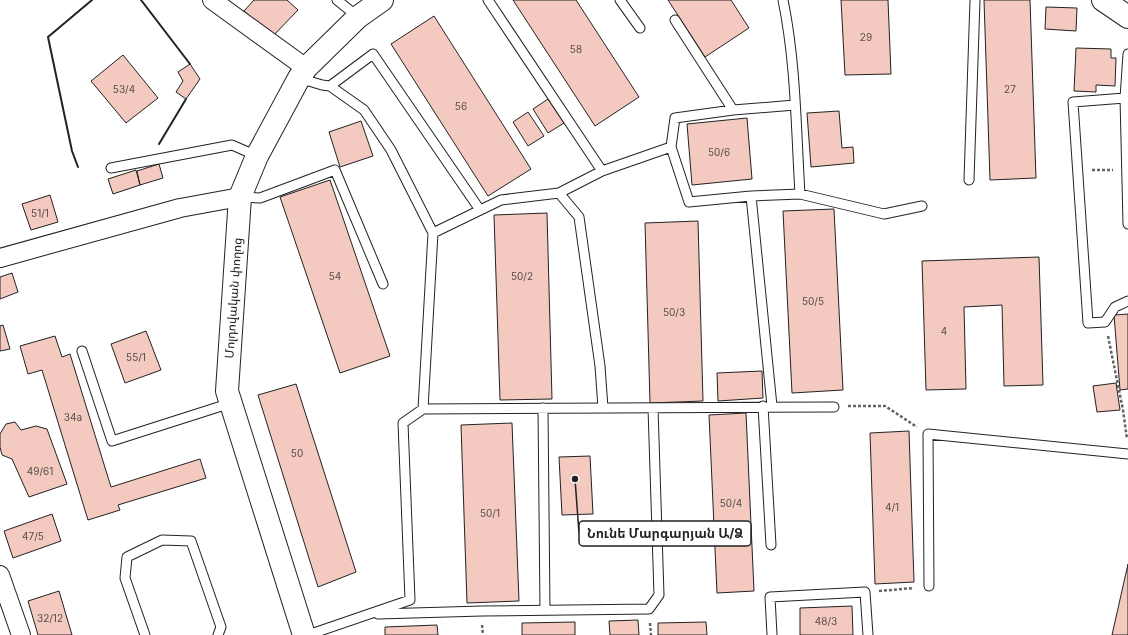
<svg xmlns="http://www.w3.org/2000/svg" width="1128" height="635" font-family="Inter,'Noto Sans Armenian',sans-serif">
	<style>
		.building { fill: #f3c9c0; stroke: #222 }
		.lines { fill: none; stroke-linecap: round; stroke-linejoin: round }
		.service-casing { stroke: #222; stroke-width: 11 }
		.minor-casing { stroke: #222; stroke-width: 20 }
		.tertiary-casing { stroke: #222; stroke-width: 24 }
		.path { stroke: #646464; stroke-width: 2.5; stroke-dasharray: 3 2; stroke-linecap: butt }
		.service { stroke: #fff; stroke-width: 9 }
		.minor { stroke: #fff; stroke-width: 18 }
		.tertiary { stroke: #fff; stroke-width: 22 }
		.wall { stroke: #222; stroke-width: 2 }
		.labels { text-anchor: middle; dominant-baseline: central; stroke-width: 3; stroke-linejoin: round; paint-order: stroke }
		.number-label { font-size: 10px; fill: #564c4a }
		.street-label { font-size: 12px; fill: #222; stroke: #fff }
		.leader { fill: none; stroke: #222; stroke-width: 1.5 }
		.callout-dot { fill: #222; stroke: #fff; stroke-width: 1.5 }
		.callout { fill: #fff; stroke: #222; stroke-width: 1.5 }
		.callout-label { font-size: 13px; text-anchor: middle; font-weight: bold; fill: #222 }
	</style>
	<rect width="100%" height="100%" fill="#fff"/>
	<path class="building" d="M254,0H287L298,10L272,37L244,11Z
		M513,0H576L639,97L595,126Z
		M668,0H731L749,28L705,57Z
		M841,0H888L891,74L845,75Z
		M984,0H1030L1036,178L990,180Z
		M1046,7L1077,8L1076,31L1045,29Z
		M434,16L531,169L488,196L391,44Z
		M1076,48L1111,49V58H1116L1115,86L1096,85V92L1074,91Z
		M123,55L158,98L126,123L91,81Z
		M190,64L200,79L186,99L176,92L183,81L178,72Z
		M548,99L564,123L548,133L533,109Z
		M839,111L842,148L853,147L854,163L811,167L807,113Z
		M528,112L544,136L528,146L513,122Z
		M747,118L752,179L692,185L687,124Z
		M361,121L373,156L340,167L329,132Z
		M159,164L163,178L140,185L137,171Z
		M136,170L140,185L113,194L108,179Z
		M330,180L390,356L340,373L280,197Z
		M50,195L58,222L31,230L22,204Z
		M834,209L843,390L792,393L783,211Z
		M547,213L552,399L500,400L494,215Z
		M698,221L703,401L650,403L645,223Z
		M1039,257L1043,385L1004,386L1002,305L964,307L966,389L926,390L922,261Z
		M12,273L18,292L0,299V277Z
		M1128,314V389L1120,390L1114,315Z
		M3,325L10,349L0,351V326Z
		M146,331L161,370L125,383L111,344Z
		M55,336L62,357L70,354L111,487L200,459L206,478L118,505L120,510L88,520L42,370L28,374L20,346Z
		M762,371L763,398L718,401L717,373Z
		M1116,383L1120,410L1097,412L1093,386Z
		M296,384L356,572L318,587L258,395Z
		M746,413L754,591L717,593L709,415Z
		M15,422L21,430L36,426L47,429L67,484L29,497L12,459L2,455L0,447V434L6,424Z
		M512,423L519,601L467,603L461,425Z
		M909,431L914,582L875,584L870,433Z
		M590,456L593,514L562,515L559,457Z
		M52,514L61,541L13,558L4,531Z
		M1128,564V635H1112Z
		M59,591L72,635H38L28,601Z
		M852,606L853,635H800V608Z
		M638,620L639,635H610L609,621Z
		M575,622V635H522V623Z
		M706,622L707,635H658V623Z
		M437,625L438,635H385V627Z"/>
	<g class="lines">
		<defs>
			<path id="service" d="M337,0L358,17
				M488,0L602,171
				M620,0L640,28
				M783,0C796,63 796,129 800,194
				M675,20L733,110
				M1128,54L1125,98L1128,224
				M299,78L322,85L330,86L364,110L391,150L433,233L501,200L559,193L579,217L600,366L603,408
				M330,86L373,54L480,210
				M1125,98L1073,102L1088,323L1105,322L1115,307L1128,301
				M671,147L675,118L733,110L795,105
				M111,168L232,145L257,156
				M969,180L975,0
				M559,193L602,171L671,147L689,202L751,196L800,194L884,214L922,206
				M751,196L772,406
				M240,197L260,198L335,170L383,284
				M82,351L112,441L231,403
				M763,406L771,545
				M543,408L545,610
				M423,409L433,233
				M929,586L928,434L1128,454
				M378,614L482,611L649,609L659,595L653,408
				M145,635L125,578L127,557L162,540L191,541L221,627L218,635
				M308,635L410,600L403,423L423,409L834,407
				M772,635L770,597L865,592L868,635"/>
			<path id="minor" d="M212,0L306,68
				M0,258L180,208L240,197
				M0,575L21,635"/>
			<path id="tertiary" d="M1103,0L1128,17
				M304,635L227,391L240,197L257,156L299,78L306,68L358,17L382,0"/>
		</defs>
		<use href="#service" class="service-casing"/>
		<use href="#minor" class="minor-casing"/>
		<use href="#tertiary" class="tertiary-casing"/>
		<path class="path" d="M1092,170H1113
			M1108,336L1123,410L1127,439
			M848,406H885L917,427
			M879,591L914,588
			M650,623L651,635
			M482,625L483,635"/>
		<use href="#service" class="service"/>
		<use href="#minor" class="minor"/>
		<use href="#tertiary" class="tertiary"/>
		<path class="wall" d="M141,0L190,64
			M159,144L186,99
			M78,167L72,151L48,37L92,0"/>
	</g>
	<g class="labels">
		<g class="number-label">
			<text x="866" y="37">29</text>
			<text x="576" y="49">58</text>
			<text x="124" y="89">53/4</text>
			<text x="1010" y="89">27</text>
			<text x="461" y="106">56</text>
			<text x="719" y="152">50/6</text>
			<text x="40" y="213">51/1</text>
			<text x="335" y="276">54</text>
			<text x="522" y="276">50/2</text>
			<text x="813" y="301">50/5</text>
			<text x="674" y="312">50/3</text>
			<text x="944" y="331">4</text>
			<text x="136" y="357">55/1</text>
			<text x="73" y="417">34a</text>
			<text x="297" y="453">50</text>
			<text x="40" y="471">49/61</text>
			<text x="731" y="503">50/4</text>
			<text x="892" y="507">4/1</text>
			<text x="490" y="513">50/1</text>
			<text x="33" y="536">47/5</text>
			<text x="50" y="618">32/12</text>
			<text x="826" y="621">48/3</text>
		</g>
		<g class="street-label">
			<text transform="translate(233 298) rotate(-86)">Մոլդովական փողոց</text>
		</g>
	</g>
	<path class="leader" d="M575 479L579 533"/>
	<circle class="callout-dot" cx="575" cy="479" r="4"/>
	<rect class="callout" x="579" y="521" width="172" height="25" rx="4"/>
	<g class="callout-label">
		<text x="665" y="538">Նունե Մարգարյան Ա/Ձ</text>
	</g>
</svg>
